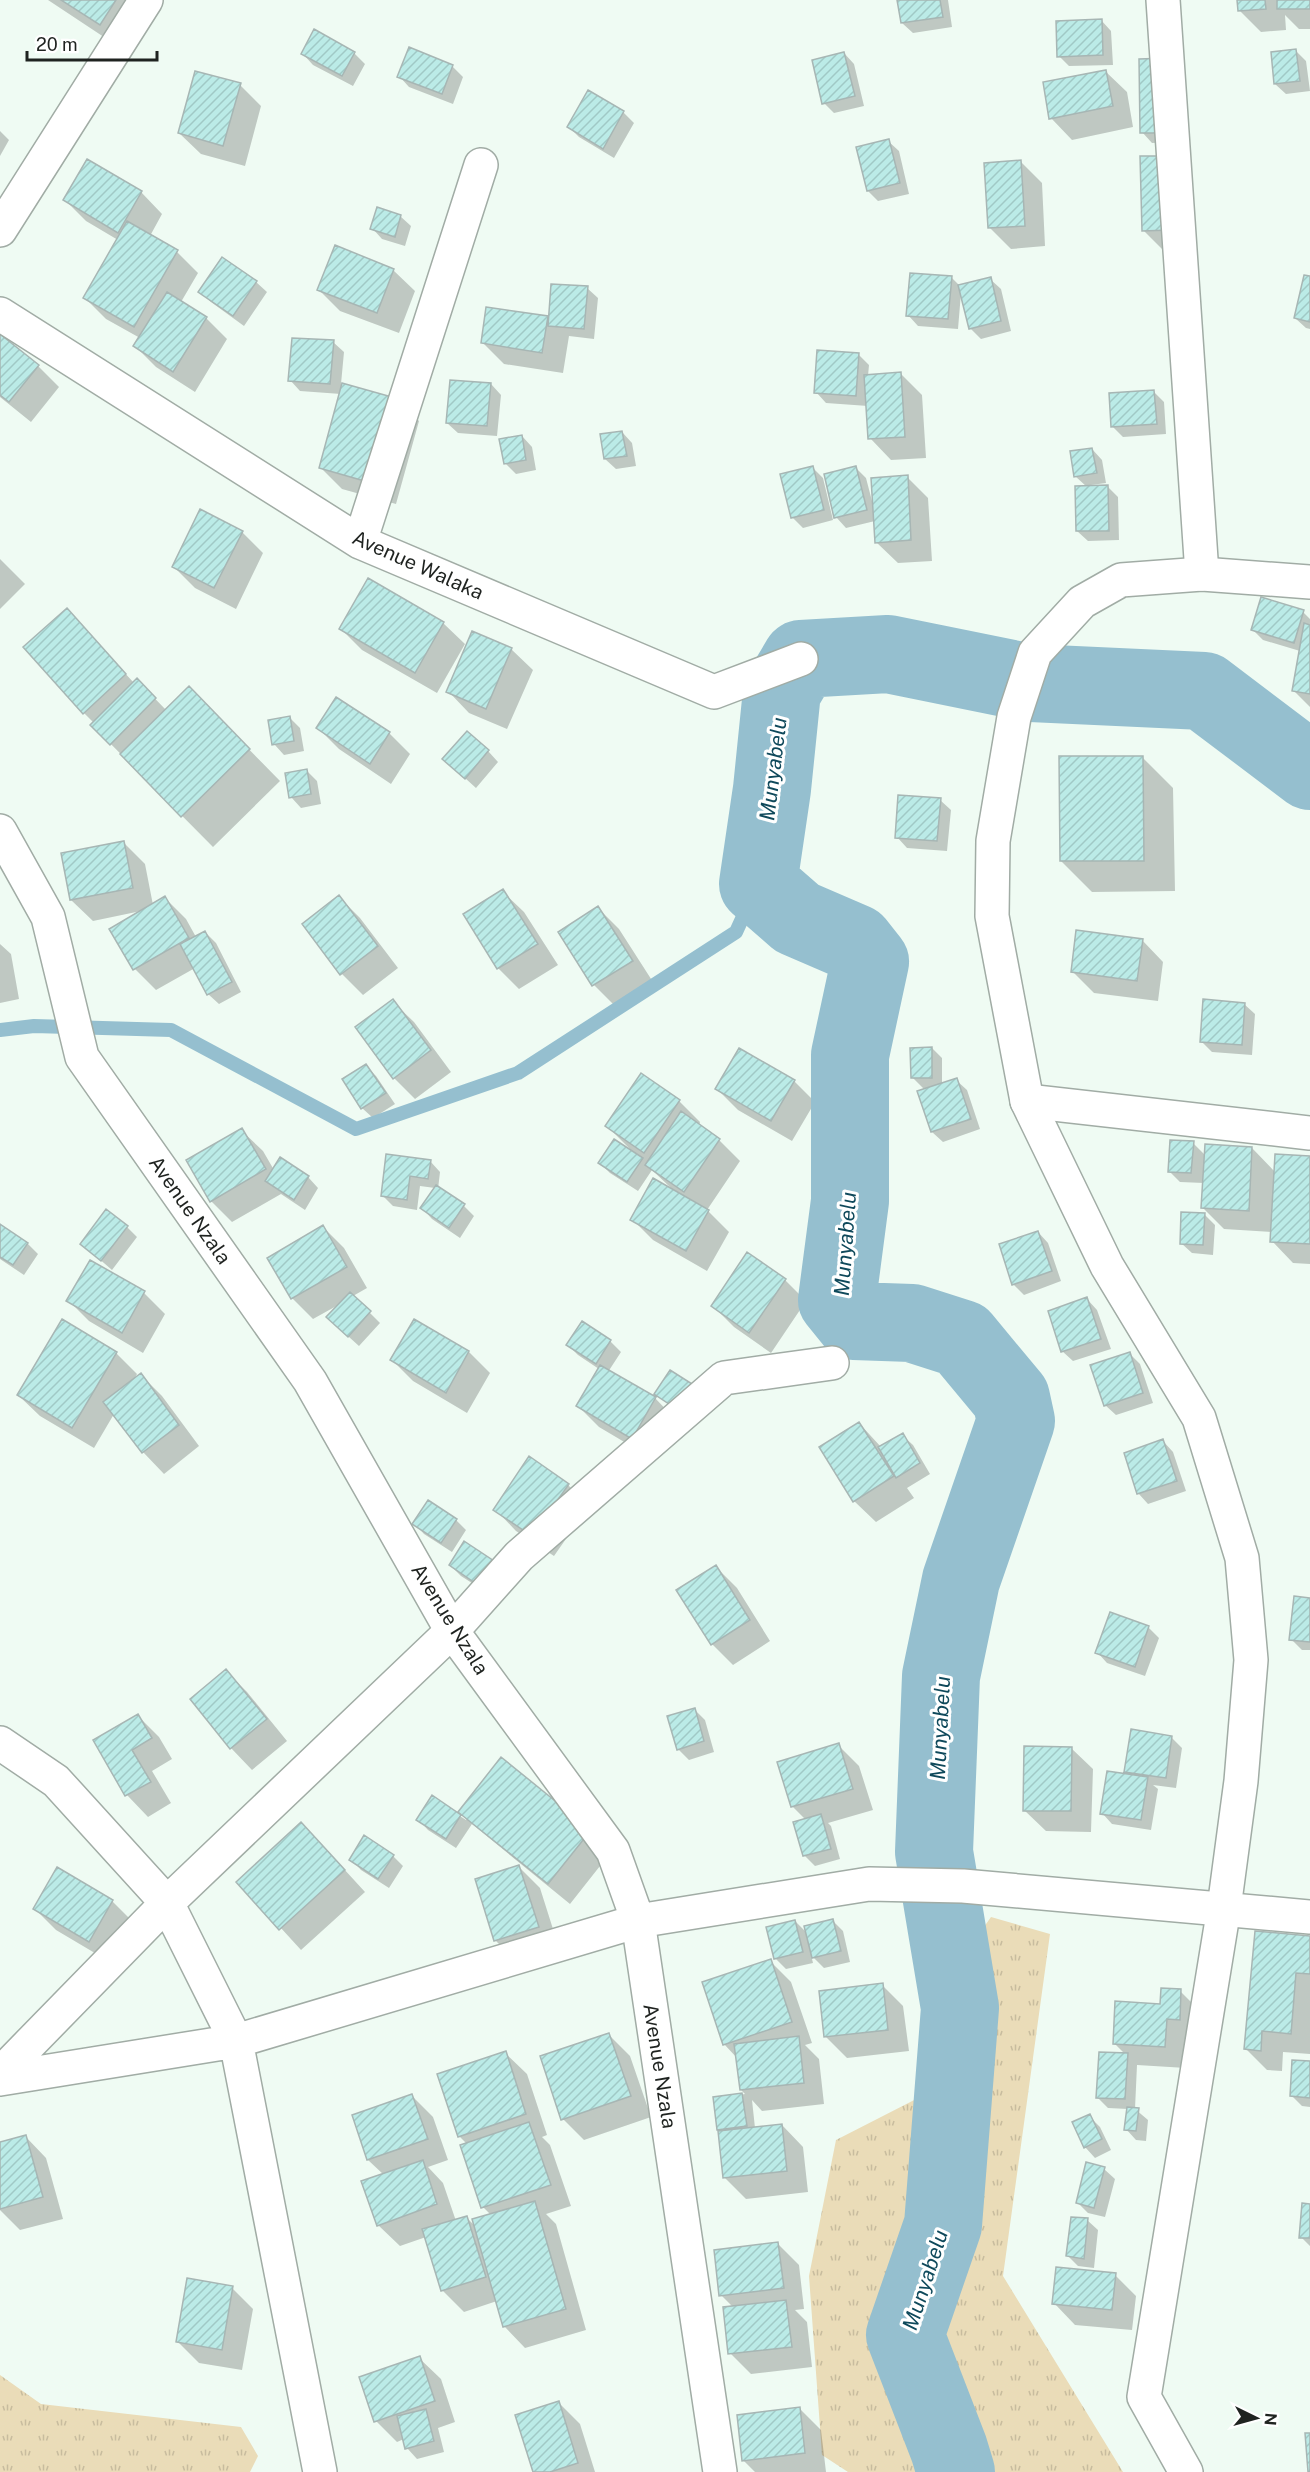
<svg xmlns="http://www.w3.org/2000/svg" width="1310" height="2472" font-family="'Public Sans',sans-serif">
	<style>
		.grass { fill: url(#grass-tufts) }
		.shadow { fill: #0003 }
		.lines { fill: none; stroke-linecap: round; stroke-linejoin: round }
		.stream { stroke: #95bfcf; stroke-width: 14 }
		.river { stroke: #95bfcf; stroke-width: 78 }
		.building { fill: url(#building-hatch); stroke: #a7b6b4; stroke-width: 1.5 }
		.minor-casing { stroke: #a1aca5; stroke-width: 36 }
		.tertiary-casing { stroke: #a1aca5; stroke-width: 36 }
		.minor { stroke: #fff; stroke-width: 33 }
		.tertiary { stroke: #fff; stroke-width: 33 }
		.labels { text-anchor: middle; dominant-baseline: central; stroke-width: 6; stroke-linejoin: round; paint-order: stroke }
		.street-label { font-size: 20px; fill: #1f2320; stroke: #fff }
		.water-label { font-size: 21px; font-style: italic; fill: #0f495b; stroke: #fff }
	</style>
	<defs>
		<pattern id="grass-tufts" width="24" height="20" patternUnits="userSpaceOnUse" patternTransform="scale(1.5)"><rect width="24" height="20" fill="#eadcb8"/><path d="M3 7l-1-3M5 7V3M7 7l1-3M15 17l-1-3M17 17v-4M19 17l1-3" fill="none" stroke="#c8bc9e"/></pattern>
		<pattern id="building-hatch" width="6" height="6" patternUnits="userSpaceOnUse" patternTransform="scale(1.5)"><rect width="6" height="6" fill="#bbebe7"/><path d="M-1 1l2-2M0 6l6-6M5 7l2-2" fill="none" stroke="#a0c9c6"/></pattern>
	</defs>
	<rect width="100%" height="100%" fill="#effbf3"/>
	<path class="grass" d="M991,1917L1050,1934L1003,2276L1123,2472H848L822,2455L809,2276L836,2140L924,2095L943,1985Z
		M0,2375L41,2404L241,2427L258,2456L250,2472H0Z"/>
	<path class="shadow" d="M48,0H134L154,19L131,55Z
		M899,0H948L952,27L913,33L902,23Z
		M1239,0H1310V29H1299L1285,15L1286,30L1261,32L1240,11Z
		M1101,20L1111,31L1113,65L1069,66L1059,56Z
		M315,31L354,53L365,64L353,86L313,65L303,54Z
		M1296,51L1306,61L1310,91L1286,94L1275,84Z
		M844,53L854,64L864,106L834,113L824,103Z
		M452,66L463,77L453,104L409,87L399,76Z
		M1177,70L1178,142L1152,143L1142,132Z
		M1105,71L1127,92L1133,127L1072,140L1051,118Z
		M240,85L261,106L245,166L201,154L179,133Z
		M589,92L623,112L634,123L614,158L579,137L569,127Z
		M0,131L9,140L0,156Z
		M888,141L899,151L909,194L878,201L868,191Z
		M1169,157L1164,251L1143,230Z
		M88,161L141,192L162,214L150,236L177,252L198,273L181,302L206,318L227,339L195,392L156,367L135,346L140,338L106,319L85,298L118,240L86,221L65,200Z
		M1021,162L1042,183L1045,246L1011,249L989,227Z
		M400,216L411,226L405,246L382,239L372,228Z
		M393,270L415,291L399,333L340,311L319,290Z
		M951,277L960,286L990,279L1001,289L1011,331L981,339L970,328L961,293L958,329L918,326L908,315Z
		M1310,278V329L1306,328L1295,318Z
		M256,282L267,292L244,326L211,302L200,292Z
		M587,288L598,298L594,339L569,336L563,373L504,364L483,343L547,317L550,320Z
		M0,336L38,366L59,387L31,422L0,397Z
		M333,342L344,352L341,384L398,400L419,421L396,504L342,489L321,468L341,394L300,391L290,380Z
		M858,354L869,365L868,376L901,374L922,395L926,458L891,460L870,438L868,406L826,403L816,392Z
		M491,384L501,395L497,436L458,433L447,423Z
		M1154,392L1164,402L1166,434L1123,437L1113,427Z
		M622,432L632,443L636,466L616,469L605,459Z
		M522,436L532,447L536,470L516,474L505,463Z
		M1092,449L1102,460L1106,483L1091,485V487H1108L1118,497L1119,540L1088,541L1077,531L1087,487L1075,476Z
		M813,468L823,478L833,520L803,528L792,517Z
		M856,468L866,478L872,501L907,477L928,498L932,561L898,563L876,542L875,521L846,528L836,517Z
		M242,532L263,553L236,609L195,588L174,567Z
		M0,559L25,584L0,609Z
		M67,610L134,683L137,680L166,710L189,688L280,781L213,847L92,725L94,723L84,713Z
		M1303,612L1310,619V707L1293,690L1300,651L1263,640L1252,629Z
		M443,623L465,644L437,693L362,650L341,629Z
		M511,649L533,670L507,729L469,713L448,691Z
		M290,718L300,728L304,751L284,755L274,744Z
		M318,728L389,733L410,754L391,784L339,749Z
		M488,751L498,762L476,788L455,769Z
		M1142,757L1173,788L1175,891L1092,892L1061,861Z
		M307,771L317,781L321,804L301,808L291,797Z
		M940,800L951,810L947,851L907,848L897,837Z
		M124,843L145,864L153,905L165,898L186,919L196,937L205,932L216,943L241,992L219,1004L208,994L195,968L156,990L135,969L111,929L141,911L93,921L71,900L63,854Z
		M502,891L524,912L558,965L519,989L498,968L465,915Z
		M339,897L360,918L398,968L363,995L342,974L304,924Z
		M598,908L619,929L653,982L615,1006L594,985L560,932Z
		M1142,940L1163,962L1158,1001L1094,993L1073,972Z
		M0,944L11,954L19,999L0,1003Z
		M392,1001L414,1022L451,1072L415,1099L394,1078Z
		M1244,1004L1255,1014L1252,1055L1212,1052L1202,1042Z
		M932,1048L942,1058V1084L956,1080L967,1090L980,1129L943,1142L932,1132L925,1090L913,1078Z
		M366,1066L376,1076L395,1104L373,1118L362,1108Z
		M641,1076L679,1101L700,1122L699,1125L719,1140L740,1161L707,1210L729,1232L707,1271L653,1240L632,1219L671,1188L652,1170L638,1191L610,1173L600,1163L630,1149L607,1126Z
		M794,1081L815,1102L792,1141L738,1110L717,1089Z
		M241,1130L263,1151L274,1170L308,1177L318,1188L305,1210L281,1194L232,1222L211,1201Z
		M1193,1143L1206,1156L1252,1148L1275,1172L1310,1157V1264L1293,1263L1272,1241V1232L1224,1229L1203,1208L1204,1183L1180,1182L1169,1171Z
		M430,1161L440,1172L438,1189L464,1206L474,1216L460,1238L432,1219L422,1208L435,1188L420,1186L417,1210L393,1206L383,1196Z
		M1205,1215L1215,1225L1213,1255L1192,1253L1181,1243Z
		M0,1226L28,1244L38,1254L24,1275L0,1259Z
		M127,1227L137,1237L112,1270L82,1244Z
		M323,1227L344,1248L367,1288L353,1296L380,1323L359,1346L339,1328L340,1304L313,1319L292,1298Z
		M1038,1232L1048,1243L1061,1281L1024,1295L1013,1284Z
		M785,1280L806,1301L771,1353L734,1327L713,1306Z
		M144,1293L165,1314L143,1353L89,1321L68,1300Z
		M1087,1299L1097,1310L1111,1349L1073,1361L1062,1351Z
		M414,1321L469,1352L490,1373L467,1413L413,1381L392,1360Z
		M582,1323L610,1341L621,1352L608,1372L655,1398L676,1420L653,1459L599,1427L578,1406L599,1369L578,1355L568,1345Z
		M116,1353L137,1374L133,1381L141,1375L162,1396L199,1446L164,1474L143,1452L114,1414L94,1448L40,1416L18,1395Z
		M1130,1354L1140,1364L1153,1403L1116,1415L1105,1405Z
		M859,1423L881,1447L902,1435L913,1445L930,1474L907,1488L914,1498L876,1522L854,1501Z
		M1163,1441L1173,1452L1186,1491L1148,1504L1138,1493Z
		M568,1485L589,1506L554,1556L516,1531L495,1509Z
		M456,1520L466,1530L452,1552L424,1534L414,1523Z
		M465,1543L489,1594L461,1576L450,1565Z
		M716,1567L737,1588L770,1641L733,1665L712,1644Z
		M1310,1600V1650H1302L1291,1639Z
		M1148,1627L1159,1638L1145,1676L1107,1663L1097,1652Z
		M226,1671L247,1692L287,1741L252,1770L231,1748L192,1700Z
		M695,1710L705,1720L714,1752L689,1760L678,1749Z
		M138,1716L159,1737L172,1759L152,1771L171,1803L148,1817L127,1795L95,1740Z
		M1171,1737L1182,1748L1176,1788L1153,1785L1158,1789L1151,1830L1112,1824L1102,1813L1130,1776L1125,1772Z
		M838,1745L859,1766L873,1810L828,1823L831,1826L840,1859L815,1866L805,1856L795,1823L806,1820L792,1806Z
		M1071,1748L1093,1769L1091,1832L1046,1831L1024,1810Z
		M501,1759L611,1852L570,1904L472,1824L456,1848L428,1830L418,1819L432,1798L466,1820Z
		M322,1845L365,1892L301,1950L239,1882Z
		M393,1856L403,1866L389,1888L361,1870L351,1859Z
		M519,1867L540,1888L559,1948L517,1962L496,1941L476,1880Z
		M112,1901L133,1922L110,1962L56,1930L35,1909Z
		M832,1920L843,1931L850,1962L824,1968L811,1955L813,1963L786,1969L776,1959L795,1921L808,1934Z
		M1310,1937V2054L1283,2052L1282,2071L1267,2070L1246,2049Z
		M770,1961L791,1982L812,2043L805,2045L819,2059L824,2104L762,2111L752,2100L755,2128L782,2125L803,2147L808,2192L746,2199L725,2178L721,2132L718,2129L715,2098L745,2094L741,2090L737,2058L724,2044Z
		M882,1985L903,2006L909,2051L847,2058L826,2037Z
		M1180,1991L1201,2012L1186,2068L1137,2065L1135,2109L1148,2120L1146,2141L1136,2140L1126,2129L1128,2109L1108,2108L1098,2098L1125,2054L1115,2044Z
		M609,2035L630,2056L651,2117L584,2140L563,2119Z
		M505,2053L527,2074L547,2135L542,2137L550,2145L571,2206L546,2214L556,2224L586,2330L525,2348L504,2326L497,2301L464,2312L443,2291L426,2237L400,2246L378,2225L384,2175L368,2160L412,2096L433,2117L448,2160L428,2167L443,2183L456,2221L466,2217L476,2227L491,2215L483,2207L467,2144L459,2136Z
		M1310,2063V2107L1302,2106L1292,2096Z
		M1089,2116L1100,2127L1111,2150L1095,2158L1085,2147Z
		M25,2136L46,2158L63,2219L20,2230L0,2210V2143Z
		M1104,2169L1115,2179L1105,2217L1088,2213L1078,2203Z
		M1310,2205V2246L1301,2237Z
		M1087,2220L1098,2230L1094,2268L1078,2266L1068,2256Z
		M778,2244L799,2265L804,2309L795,2310L807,2322L812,2367L751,2374L730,2353L733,2307L721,2295Z
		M1115,2275L1136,2296L1132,2330L1075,2325L1054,2303Z
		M232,2288L253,2309L242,2370L199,2363L178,2342Z
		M419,2358L441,2379L455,2422L438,2428L444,2452L417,2459L407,2448L404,2439L397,2442L376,2421Z
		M559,2403L580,2424L595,2472H534Z
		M800,2409L821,2430L826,2472H755L743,2460Z"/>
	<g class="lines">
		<path class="stream" d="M0,1030L34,1026L171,1030L356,1129L518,1073L736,932L758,884"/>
		<path class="river" d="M956,2472L949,2449L905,2335L943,2225L960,2008L934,1852L941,1676L961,1580L1016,1421L1011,1398L962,1339L912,1323L854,1321L837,1300L850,1201V1055L870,962L855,943L797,918L758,884L772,789L782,691L801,659L888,654L1031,683L1204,691L1310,771"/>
	</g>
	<path class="building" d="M61,0H116L100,25Z
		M897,0H940L943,17L901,23Z
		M1237,0H1265L1266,9L1238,11Z
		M1277,0H1310V9H1277Z
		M1102,19L1103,55L1057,57L1056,21Z
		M314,29L355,52L342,76L301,54Z
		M409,47L453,65L442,94L397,77Z
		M1296,49L1300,81L1274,84L1271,52Z
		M844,52L855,96L822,104L812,60Z
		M1167,58L1168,133H1140L1139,59Z
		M1106,70L1113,106L1049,119L1043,82Z
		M195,71L241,83L223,146L178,133Z
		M588,90L624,111L603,149L567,127Z
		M889,139L900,183L867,191L856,147Z
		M1140,156H1169L1170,230L1142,231Z
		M87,159L142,191L118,233L63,200Z
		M1021,160L1025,226L988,228L984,163Z
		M377,207L401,215L395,237L370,229Z
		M127,221L178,250L134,327L83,298Z
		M335,245L394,269L377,313L317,290Z
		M222,257L257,281L233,316L198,292Z
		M910,273L952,276L948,319L906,316Z
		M1304,275L1310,276V322L1294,318Z
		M991,277L1001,321L969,329L958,285Z
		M551,284L588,286L584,329L548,326Z
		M167,292L207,317L173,372L133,346Z
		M486,307L548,316L542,353L481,343Z
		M0,334L39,365L9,402L0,395Z
		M292,338L334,340L330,384L288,381Z
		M817,350L859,353L856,396L814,393Z
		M901,372L905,437L868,439L864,375Z
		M450,380L491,383L487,426L446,423Z
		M342,383L399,399L375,484L319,468Z
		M1154,390L1157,424L1111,427L1109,393Z
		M622,431L627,456L604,459L600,434Z
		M522,435L526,460L504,464L499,439Z
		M1092,448L1097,473L1074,477L1070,451Z
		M813,466L824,510L791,518L780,474Z
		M856,466L867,510L834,518L824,474Z
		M908,475L911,540L875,543L871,478Z
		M1108,485L1109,531H1076L1075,486Z
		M200,509L243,531L214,588L172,567Z
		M368,578L444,622L415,673L339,629Z
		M1261,597L1304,610L1294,643L1251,630Z
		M67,608L126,674L83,714L23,647Z
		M1304,623L1310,625V694L1292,691Z
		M472,631L512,648L486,709L446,692Z
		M137,678L156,698L110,745L90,725Z
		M189,686L250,749L181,817L120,754Z
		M336,697L390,732L370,764L316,728Z
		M290,716L294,741L272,745L268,720Z
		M467,731L489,750L465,779L442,759Z
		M1059,756H1143L1144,861H1060Z
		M307,769L311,794L289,798L285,773Z
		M898,795L941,798L937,841L895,838Z
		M124,841L133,888L70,900L61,853Z
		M503,889L538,944L497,969L463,914Z
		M339,895L378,946L340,975L302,924Z
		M165,896L189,938L133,970L109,929Z
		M598,906L633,961L592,986L558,932Z
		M1076,930L1143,939L1137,981L1071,972Z
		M205,931L232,982L207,995L180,944Z
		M393,999L431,1050L393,1079L355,1027Z
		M1203,999L1245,1003L1242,1045L1200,1042Z
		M932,1047V1078H911L910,1048Z
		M739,1048L795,1080L771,1121L715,1089Z
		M366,1064L386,1093L361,1109L342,1079Z
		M641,1073L680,1100L644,1153L605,1126Z
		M957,1078L971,1119L931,1132L917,1091Z
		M681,1111L720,1139L684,1192L645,1165Z
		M242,1128L266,1169L210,1202L186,1160Z
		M614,1139L643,1158L627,1182L598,1163Z
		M1170,1140L1194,1141L1191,1173L1168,1172Z
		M1205,1144L1252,1147L1249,1211L1201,1208Z
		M386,1154L431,1160L428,1179L410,1176L407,1200L381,1196Z
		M1275,1154L1310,1156V1244L1270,1242Z
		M280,1157L309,1176L294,1200L265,1181Z
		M653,1178L709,1210L686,1251L630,1220Z
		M436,1185L465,1204L449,1228L420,1208Z
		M106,1209L128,1226L101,1261L80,1244Z
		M1181,1212L1205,1213L1203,1245L1180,1244Z
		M0,1224L28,1243L13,1265L0,1257Z
		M323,1225L347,1267L291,1299L267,1258Z
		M1038,1231L1052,1271L1012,1285L999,1244Z
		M747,1252L786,1279L749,1333L711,1306Z
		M90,1260L145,1291L122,1333L66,1301Z
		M350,1292L371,1311L348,1337L326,1317Z
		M1087,1297L1101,1339L1061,1352L1048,1311Z
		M62,1319L117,1352L72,1428L17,1395Z
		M414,1319L469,1351L446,1393L390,1360Z
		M582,1321L611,1340L596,1364L566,1345Z
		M1130,1352L1143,1393L1104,1406L1090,1365Z
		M600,1365L656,1397L632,1439L576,1406Z
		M670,1370L700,1389L684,1414L654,1394Z
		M141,1373L179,1425L142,1453L103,1402Z
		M859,1422L894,1476L853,1502L819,1447Z
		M903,1433L920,1463L896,1478L878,1447Z
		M1163,1439L1177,1481L1137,1494L1124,1453Z
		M529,1456L569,1484L532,1536L493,1510Z
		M428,1500L457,1519L441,1543L412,1524Z
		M464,1541L494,1561L478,1585L449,1565Z
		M716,1565L750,1620L711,1645L676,1590Z
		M1294,1596L1310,1598V1642L1289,1640Z
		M1110,1612L1149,1626L1135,1667L1095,1653Z
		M226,1669L267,1719L230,1749L190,1699Z
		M695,1708L704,1741L677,1750L667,1716Z
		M138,1714L152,1738L132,1750L151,1782L125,1796L93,1740Z
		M1131,1729L1172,1736L1166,1778L1124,1772Z
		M839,1743L853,1789L791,1807L777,1762Z
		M1024,1746L1072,1747L1071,1811H1023Z
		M501,1757L591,1830L548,1884L458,1812Z
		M1107,1771L1148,1777L1141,1820L1100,1814Z
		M432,1795L461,1815L446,1839L416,1820Z
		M821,1814L831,1849L803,1856L793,1822Z
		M301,1822L345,1870L279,1930L236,1882Z
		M364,1835L394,1855L378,1879L349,1860Z
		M519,1865L539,1927L494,1941L475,1879Z
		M57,1867L113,1900L89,1942L33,1909Z
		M833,1919L841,1951L812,1958L804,1926Z
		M795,1920L803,1952L774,1959L766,1927Z
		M1255,1931L1310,1936V1974L1296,1973L1291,2034L1262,2031L1261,2051L1244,2049Z
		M771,1959L792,2022L723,2045L702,1982Z
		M883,1983L888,2030L824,2037L819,1991Z
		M1161,1988L1181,1989L1180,2020L1167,2019L1165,2047L1113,2044L1115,2001L1160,2004Z
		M609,2033L631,2096L561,2120L540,2056Z
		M799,2036L804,2083L740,2090L734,2044Z
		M506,2051L526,2114L458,2137L437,2074Z
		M1099,2052L1128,2053L1125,2099L1096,2098Z
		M1292,2060L1310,2061V2098L1290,2096Z
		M742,2093L747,2126L717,2130L713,2097Z
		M412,2094L428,2139L367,2160L352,2115Z
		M1127,2107L1139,2108L1136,2131L1124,2130Z
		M1090,2114L1102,2139L1084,2148L1072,2122Z
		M529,2122L551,2185L481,2208L460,2145Z
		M782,2124L787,2171L723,2178L718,2131Z
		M26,2135L43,2197L0,2209V2142Z
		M423,2160L437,2204L377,2226L361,2181Z
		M1086,2162L1105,2167L1094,2208L1076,2203Z
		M535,2201L566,2309L503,2327L472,2219Z
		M1302,2203L1310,2204V2238H1299Z
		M467,2216L486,2277L441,2291L422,2229Z
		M1071,2217L1088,2218L1084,2259L1066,2256Z
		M778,2242L784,2288L719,2296L714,2250Z
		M1056,2267L1116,2273L1112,2310L1052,2304Z
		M187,2278L233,2286L222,2350L176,2342Z
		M786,2300L792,2347L728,2354L723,2307Z
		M420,2356L435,2401L374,2422L359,2377Z
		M559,2401L578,2463L550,2472H533L515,2415Z
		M800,2407L805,2453L742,2461L737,2415Z
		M426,2409L434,2441L405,2449L397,2416Z
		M1305,2433H1310V2472H1308Z"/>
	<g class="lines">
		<defs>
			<path id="minor" d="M1163,0L1202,574
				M0,230L146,0
				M0,314L360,542L714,692L801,659
				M360,542L481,165
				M0,831L48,917L82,1057L310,1381L452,1631L613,1851L638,1921L720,2472
				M1027,1101L1310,1133
				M0,1743L56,1781L167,1903L236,2041L320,2472
				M0,2074L167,1903L452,1631L519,1556L724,1378L832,1363
				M0,2079L236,2041L638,1921L869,1884L963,1886L1310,1917"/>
			<path id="tertiary" d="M1186,2472L1144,2397L1224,1908L1241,1781L1251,1660L1242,1558L1199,1418L1107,1266L1027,1101L992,916L993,841L1014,717L1035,653L1082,602L1121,580L1202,574L1310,582"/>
		</defs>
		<use href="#minor" class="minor-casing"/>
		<use href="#tertiary" class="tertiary-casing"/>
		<use href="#minor" class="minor"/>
		<use href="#tertiary" class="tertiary"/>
	</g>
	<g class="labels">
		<g class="street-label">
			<text transform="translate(418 565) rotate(24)">Avenue Walaka</text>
			<text transform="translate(190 1210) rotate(55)">Avenue Nzala</text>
			<text transform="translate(450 1619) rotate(58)">Avenue Nzala</text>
			<text transform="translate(660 2066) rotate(81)">Avenue Nzala</text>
		</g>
		<g class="water-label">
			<text transform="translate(773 769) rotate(-83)">Munyabelu</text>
			<text transform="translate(845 1244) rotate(-86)">Munyabelu</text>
			<text transform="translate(940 1728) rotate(-87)">Munyabelu</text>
			<text transform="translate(925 2280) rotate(-72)">Munyabelu</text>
		</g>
	</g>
	<g transform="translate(1256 2418) rotate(95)" stroke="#ffffff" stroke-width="4.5" paint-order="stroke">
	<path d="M0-4.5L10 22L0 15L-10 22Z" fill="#1f2320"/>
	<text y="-9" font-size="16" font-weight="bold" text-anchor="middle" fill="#1f2320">N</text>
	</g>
	<path d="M27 51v9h130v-9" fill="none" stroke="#1f2320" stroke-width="3"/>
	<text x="36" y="51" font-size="18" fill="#1f2320" stroke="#ffffff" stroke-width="4.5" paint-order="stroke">20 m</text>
</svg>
